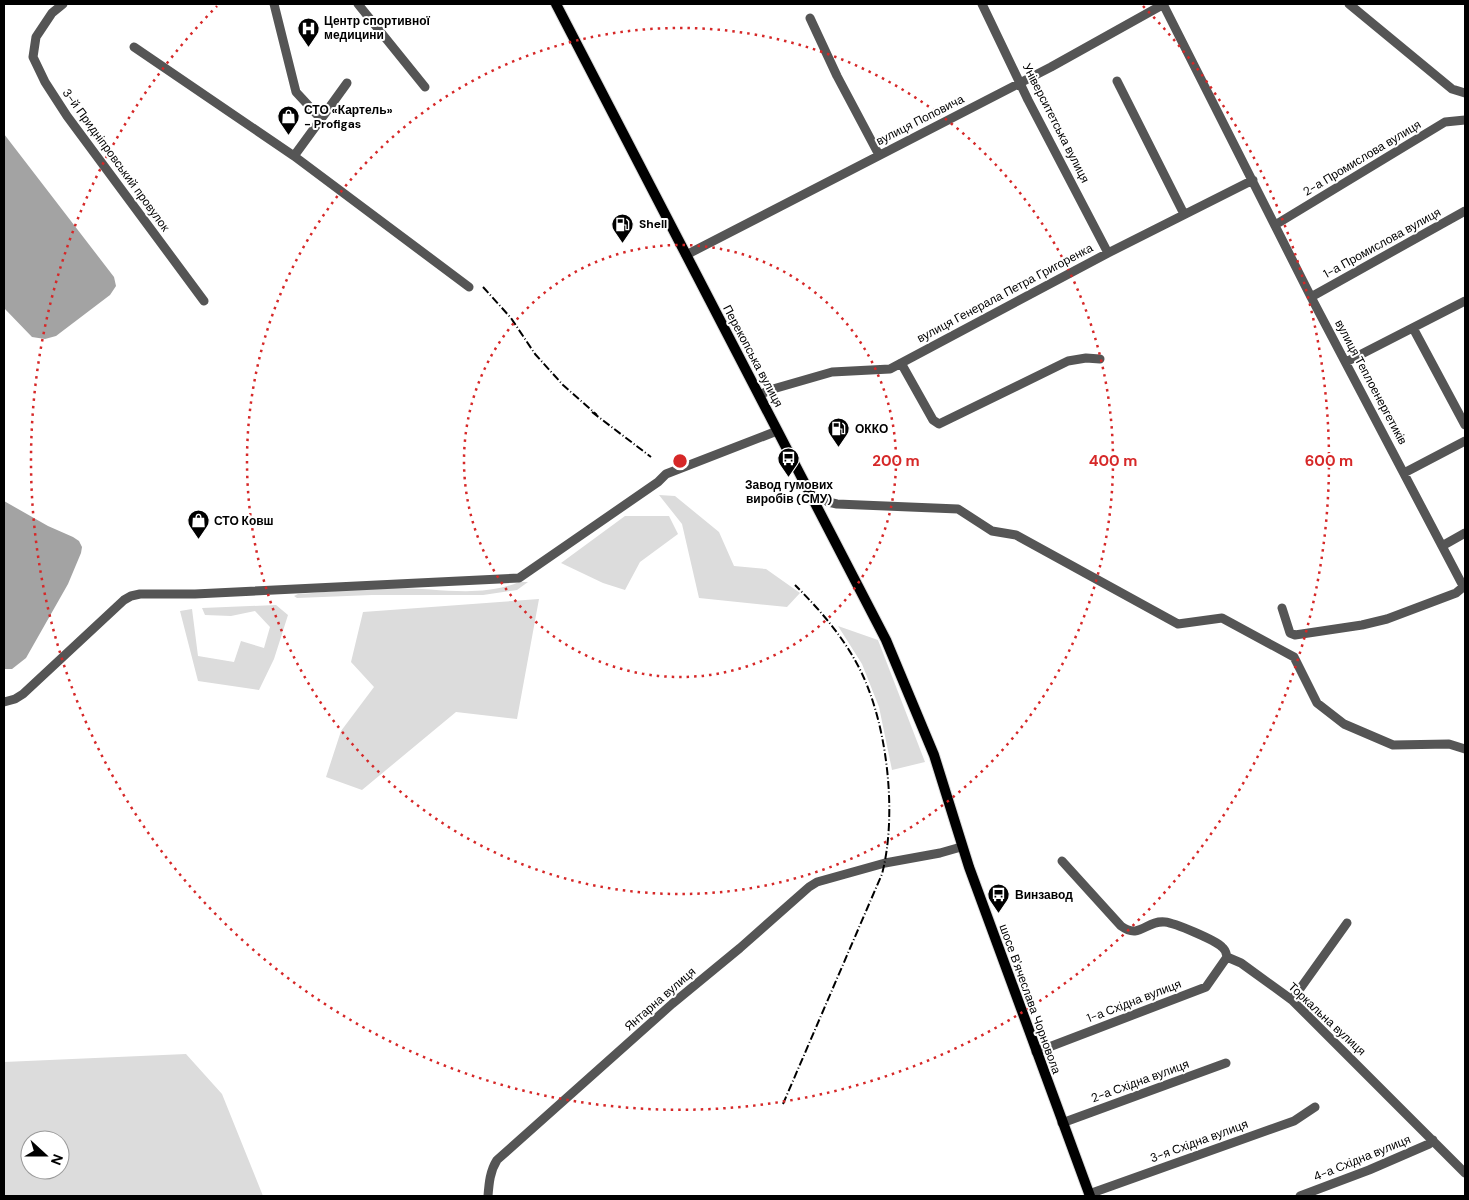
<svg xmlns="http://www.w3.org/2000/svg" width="1469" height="1200" font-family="'DM Sans',sans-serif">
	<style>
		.green { fill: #dcdcdc; fill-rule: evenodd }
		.water { fill: #a3a3a3 }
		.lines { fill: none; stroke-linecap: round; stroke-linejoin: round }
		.major-casing { stroke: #dbdbdb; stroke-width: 12 }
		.minor { stroke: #555; stroke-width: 9 }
		.major { stroke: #000; stroke-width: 10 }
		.rail { stroke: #000; stroke-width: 2; stroke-dasharray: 8 2.5 1 2.5; stroke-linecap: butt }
		.ring { fill: none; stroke: #d62828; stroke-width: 2.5; stroke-dasharray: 2.5 5 }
		.labels { text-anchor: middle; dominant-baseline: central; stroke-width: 4; stroke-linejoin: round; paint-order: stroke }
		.poi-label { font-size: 12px; font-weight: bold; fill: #000; stroke: #fff; text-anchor: start }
		.street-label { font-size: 12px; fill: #000; stroke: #fff }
		.centre { fill: #d62828; stroke: #fff; stroke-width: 2.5 }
		.ring-label { font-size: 15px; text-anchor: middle; font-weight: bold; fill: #d62828; stroke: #fff; stroke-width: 4; stroke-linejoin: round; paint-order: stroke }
	</style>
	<rect width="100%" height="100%" fill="#fff"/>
	<path class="green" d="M659,495L675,496L719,532L734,566L766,569L800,593L787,607L699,598L682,524Z
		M625,516H669L678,534L640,562L625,590L603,583L561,563Z
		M519,582H528L517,590L483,595H372L297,598L294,596L298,594C329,592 360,588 390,588C433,587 479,599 519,582Z
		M539,599L517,719L456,712L362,790L326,777L341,731L374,687L351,662L363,612Z
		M276,605L288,615L274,659L259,690L198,681L180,611L192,609L198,656L234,662L241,641L264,648L270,627L255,611L231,616L205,615L202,608Z
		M838,626L878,640L925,762L892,770L879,707L862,664Z
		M186,1054L222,1094L263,1196H4V1062ZM30,1140H60V1170H30Z"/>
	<path class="water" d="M4,134L114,277L116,286L110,295L56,336L45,339L32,337L4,308Z
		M4,501L48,526L73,537L79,541L82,547L81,553L68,584L26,658L12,669H4Z"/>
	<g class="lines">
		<defs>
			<path id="major" d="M556,4L886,640L934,755L969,867L1090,1196"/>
		</defs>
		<use href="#major" class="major-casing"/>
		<path class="minor" d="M63,4L52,13L36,37L33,57L45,82L67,116L204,301
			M274,4L296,92L321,119L347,83
			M358,4L425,87
			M982,4L1028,100L1108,253
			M1163,4L1311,297L1462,584V588L1456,593L1387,619L1362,625L1295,635L1290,633L1282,608
			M1349,4L1452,89L1465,93
			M810,18L837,76L879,155
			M134,47L294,156
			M1117,81L1184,214
			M321,119L294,156L469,287
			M1275,225L1445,122L1465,120
			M686,255L1051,67L1164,4
			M1311,297L1465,211
			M1413,328L1465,425
			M1346,362L1465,301
			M901,363L933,420L939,424L1068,361L1086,358L1100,359
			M759,395L773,389L832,372L890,369L1108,253L1253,180
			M1404,473L1465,441
			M828,502L837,504L958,509L992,531L1016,535L1178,624L1222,618L1294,657L1317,703L1344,724L1393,745L1449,744L1465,749
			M1442,546L1465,533
			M4,702L15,699L23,694L124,600L131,596L140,594H195L519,578L658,482L666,474L777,431
			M1062,861L1121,926C1140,940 1146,920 1165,922C1175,923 1215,940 1222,947C1226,950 1226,953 1227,957
			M1227,957L1241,963L1292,1000L1465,1173
			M1292,1000L1347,923
			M1036,1052L1206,987L1227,957
			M1062,1123L1226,1063
			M1089,1194L1294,1121L1315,1107
			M488,1196C489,1183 490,1171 497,1160L672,1004L740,948L809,887L817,882L885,863L940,853L961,847
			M1300,1196L1369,1170L1429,1144L1433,1140"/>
		<use href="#major" class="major"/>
		<path class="rail" d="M483,287L511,318L535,354L563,385L597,415
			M592,412L651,457
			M783,1104L882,874C898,813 887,717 856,662C840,633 819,609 795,585"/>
	</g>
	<g class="ring">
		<circle cx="680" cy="461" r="216"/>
		<circle cx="680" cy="461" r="433"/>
		<path d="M1143 6A649 649 0 1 1 217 6"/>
	</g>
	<defs>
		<symbol id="hospital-pin" viewBox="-11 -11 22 30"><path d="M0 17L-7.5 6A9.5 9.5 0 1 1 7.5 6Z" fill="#000" stroke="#fff"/><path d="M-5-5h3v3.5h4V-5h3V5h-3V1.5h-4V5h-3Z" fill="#fff"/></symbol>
		<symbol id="shop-pin" viewBox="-11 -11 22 30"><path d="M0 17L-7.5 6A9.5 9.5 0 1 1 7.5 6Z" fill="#000" stroke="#fff"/><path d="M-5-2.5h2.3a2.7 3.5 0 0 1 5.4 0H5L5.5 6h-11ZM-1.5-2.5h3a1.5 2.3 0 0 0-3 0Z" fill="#fff"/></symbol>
		<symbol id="fuel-pin" viewBox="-11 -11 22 30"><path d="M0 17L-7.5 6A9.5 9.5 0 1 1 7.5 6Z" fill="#000" stroke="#fff"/><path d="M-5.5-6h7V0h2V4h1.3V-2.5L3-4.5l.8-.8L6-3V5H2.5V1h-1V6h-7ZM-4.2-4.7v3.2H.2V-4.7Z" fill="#fff"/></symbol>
		<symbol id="bus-pin" viewBox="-11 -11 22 30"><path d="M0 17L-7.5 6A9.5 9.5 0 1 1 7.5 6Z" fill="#000" stroke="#fff"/><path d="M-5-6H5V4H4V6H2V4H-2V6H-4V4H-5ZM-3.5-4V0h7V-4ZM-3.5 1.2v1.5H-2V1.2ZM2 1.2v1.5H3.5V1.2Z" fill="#fff"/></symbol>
	</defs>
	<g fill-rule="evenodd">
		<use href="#hospital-pin" x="296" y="16" width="25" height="34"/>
		<use href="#shop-pin" x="276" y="104" width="25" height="34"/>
		<use href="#fuel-pin" x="610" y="212" width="25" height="34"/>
		<use href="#fuel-pin" x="826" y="416" width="25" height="34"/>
		<use href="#bus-pin" x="776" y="446" width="25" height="34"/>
		<use href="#shop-pin" x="186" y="508" width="25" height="34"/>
		<use href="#bus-pin" x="986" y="882" width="25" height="34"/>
	</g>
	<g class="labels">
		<g class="poi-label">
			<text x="324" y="21">Центр спортивної<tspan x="324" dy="14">медицини</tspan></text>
			<text x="304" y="110">СТО «Картель»<tspan x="304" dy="14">- Profigas</tspan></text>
			<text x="639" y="224">Shell</text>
			<text x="855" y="429">ОККО</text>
			<text x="789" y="485" text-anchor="middle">Завод гумових<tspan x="789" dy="14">виробів (СМУ)</tspan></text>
			<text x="214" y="521">СТО Ковш</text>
			<text x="1015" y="895">Винзавод</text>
		</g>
		<g class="street-label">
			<text transform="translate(920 120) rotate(-27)">вулиця Поповича</text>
			<text transform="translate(1056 123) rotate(63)">Університетська вулиця</text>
			<text transform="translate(1362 158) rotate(-31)">2-а Промислова вулиця</text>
			<text transform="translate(116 160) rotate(54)">3-й Придніпровський провулок</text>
			<text transform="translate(1382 243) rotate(-29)">1-а Промислова вулиця</text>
			<text transform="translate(1005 293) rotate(-28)">вулиця Генерала Петра Григоренка</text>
			<text transform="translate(753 356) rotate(62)">Перекопська вулиця</text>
			<text transform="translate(1371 382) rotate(62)">вулиця Теплоенергетиків</text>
			<text transform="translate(660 999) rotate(-41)">Янтарна вулиця</text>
			<text transform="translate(1030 999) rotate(70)">шосе В'ячеслава Чорновола</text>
			<text transform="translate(1134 1001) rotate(-21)">1-а Східна вулиця</text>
			<text transform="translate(1327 1019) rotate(43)">Торкальна вулиця</text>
			<text transform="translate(1140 1081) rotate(-20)">2-а Східна вулиця</text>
			<text transform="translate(1199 1141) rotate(-20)">3-я Східна вулиця</text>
			<text transform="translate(1362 1158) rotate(-22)">4-а Східна вулиця</text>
		</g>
	</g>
	<circle cx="680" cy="461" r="8" class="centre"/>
	<g class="ring-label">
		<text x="896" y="466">200 m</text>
		<text x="1113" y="466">400 m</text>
		<text x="1329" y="466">600 m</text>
	</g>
	<rect width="1469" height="1200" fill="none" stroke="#000000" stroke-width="10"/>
	<g transform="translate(45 1155) rotate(111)"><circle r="24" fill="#ffffff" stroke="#999999"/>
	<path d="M0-4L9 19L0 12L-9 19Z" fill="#000000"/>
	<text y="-8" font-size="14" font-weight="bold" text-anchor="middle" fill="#000000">N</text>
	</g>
</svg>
